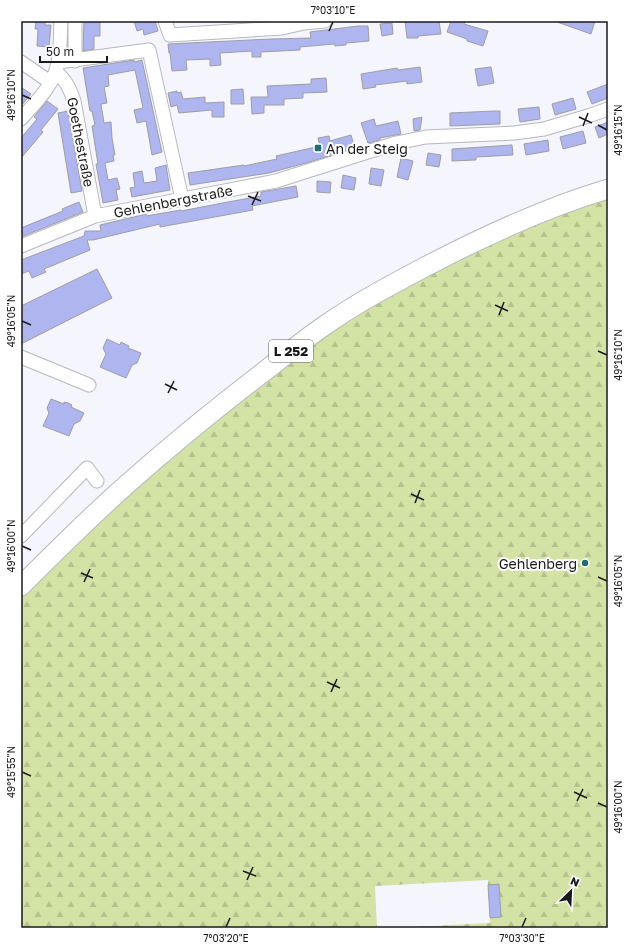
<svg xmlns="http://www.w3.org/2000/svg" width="629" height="949" font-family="'Golos Text',sans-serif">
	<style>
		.forest { fill: url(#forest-firs) }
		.building { fill: #aeb5ef; stroke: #9d9ea5 }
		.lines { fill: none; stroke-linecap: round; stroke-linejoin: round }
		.minor-casing { stroke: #b6b8be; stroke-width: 15 }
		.highway-casing { stroke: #b6b8be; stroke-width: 21 }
		.minor { stroke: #fff; stroke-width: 13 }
		.highway { stroke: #fff; stroke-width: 19 }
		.ticks { fill: none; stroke: #1a1a1d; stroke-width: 1.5 }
		.poi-dot { fill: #216d72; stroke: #fff; stroke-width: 1.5 }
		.labels { text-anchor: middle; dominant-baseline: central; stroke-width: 4; stroke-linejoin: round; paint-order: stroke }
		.shield { fill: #fff; stroke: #5f5f61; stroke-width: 1 }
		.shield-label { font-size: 13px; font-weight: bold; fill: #1a1a1d }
		.street-label { font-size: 14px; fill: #1a1a1d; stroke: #fff }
		.poi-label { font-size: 14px; fill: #1a1a1d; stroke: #fff; text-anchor: start }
		.neatline { fill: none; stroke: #1a1a1d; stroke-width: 1.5 }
		.ticks-label { font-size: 10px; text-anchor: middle; fill: #1a1a1d }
	</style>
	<defs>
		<pattern id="forest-firs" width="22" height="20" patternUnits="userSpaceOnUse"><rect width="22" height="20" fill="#d3e3a5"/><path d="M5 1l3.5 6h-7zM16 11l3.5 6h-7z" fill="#b5c28e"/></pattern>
	</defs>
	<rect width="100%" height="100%" fill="#f5f6fd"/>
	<path class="forest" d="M608,197V928H395L490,923V918L501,917L499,885H488V880L375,886L377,928H21V594L111,507L285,364L335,329L415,280L489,244Z"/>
	<path class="building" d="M36,21H45V25H51L49,47L37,46L38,29H35Z
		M84,21H100V36H94V49L83,51Z
		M134,21H155L158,31L144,35L143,29L137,31Z
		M405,21H439L441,34L418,36V38H407Z
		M451,21H465L464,24L488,31L483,46L467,41V39L447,32Z
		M558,21H595L591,34L557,22Z
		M392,23L393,34L382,36L380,24Z
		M358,26H368L369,41L346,43V45L335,46L334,44L300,47V50L261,52V57H252V51L220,53L221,65L210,66V59L186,60L187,70L172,71L170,53H169L168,44L271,39L311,38L310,32Z
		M134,60V62L142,60L162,152L152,155L146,121L137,123L134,110L143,108L135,70L108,75L109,86L104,87L107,103L101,104L104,123L111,122L112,138L115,155H113L114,161L105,163L108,180L117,178L120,189L116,190L118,200L103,203L96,164H98L92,126L95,125L92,111H90L83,68Z
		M420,67L422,82L407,84V81L375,85L376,87L363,89L361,74L397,68L398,70Z
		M491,67L494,83L478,86L475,69Z
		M326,78L327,92L303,93V98L284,99V105H264V113L252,114L251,97H268L267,86L311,84V79Z
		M608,84V98L592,104L587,92Z
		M21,87L31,94L21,106Z
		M243,89L244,104H231V90Z
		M177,91V93L181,92L183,99L205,97V103L224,102V117H212V110L179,113L177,105L171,107L168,93Z
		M573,98L576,109L555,115L552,104Z
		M47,101L58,109L41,130L43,132L21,158V138L37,119L34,117Z
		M539,107L540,119L520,122L518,109Z
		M68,111L82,191L71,193L58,113Z
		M494,111H500V124L450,126V113Z
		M422,117L420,130L414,131L413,119Z
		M374,119L376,126L398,121L401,134L380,138V140L368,143L361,123Z
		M608,122V134L599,138L595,127Z
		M583,131L586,143L563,149L560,137Z
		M351,135L355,148L306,163L269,173L190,185L188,173L244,165V166L277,159L276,156L320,146L318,138L329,136L330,141Z
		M548,140L549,151L526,155L524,144Z
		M512,145L513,155L476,157V160L452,161V149Z
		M428,153L441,155L439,167L426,165Z
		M401,158L413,161L408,180L397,177Z
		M166,165L170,190L132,197L130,188L135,187L133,173L142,171L144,183L157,181L155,168Z
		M371,168L384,170L381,186L369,184Z
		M343,175L356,178L354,190L341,188Z
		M317,181L331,182L330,193L317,192Z
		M296,186L298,197L252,206L253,210L160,227V224L93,240H87L90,250L44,269L46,272L32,278L29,271L21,274V260L84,236L85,231H101L100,225L146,214V216L181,210V211L228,202L261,196V192Z
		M79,202L83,212L21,237V228L63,211L62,209Z
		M97,269L112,298L21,344V306Z
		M107,339L120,345L121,342L129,346L128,348L141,353L137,363L132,365L126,378L100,367L106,354L103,348Z
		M51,399L64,404V402L68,403L72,405L71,407L84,413L80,421L74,424L69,436L43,426L49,413L47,408Z
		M499,884L501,917L490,918L488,885Z"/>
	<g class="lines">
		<defs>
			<path id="minor" d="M75,21V61
				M165,21L170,35L282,28L304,23L325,21
				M21,62L50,82
				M58,62L149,50L182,199
				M56,72C66,80 70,89 74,101L95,216
				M21,119C35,103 55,84 58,62C61,49 60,34 61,21
				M21,246L95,216L276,181L396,143L426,137L514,133L544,129L588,116L608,109
				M21,357L89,385
				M21,536L87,468L97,481"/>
			<path id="highway" d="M21,586C55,552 89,518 125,486C169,447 214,410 261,374C282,358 302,341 324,326C355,304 389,286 423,268C482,237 544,208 608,189"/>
		</defs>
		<use href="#minor" class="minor-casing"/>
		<use href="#highway" class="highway-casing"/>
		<use href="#minor" class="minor"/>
		<use href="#highway" class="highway"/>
	</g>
	<path class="ticks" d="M329,31L333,22M22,95L31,99M579,117L592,123M598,125L607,130M583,126L588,113M248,196L261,201M252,205L258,192M495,305L508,311M499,315L504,302M22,321L31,325M598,351L607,355M165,384L177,390M168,393L174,381M411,494L424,500M415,503L420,490M22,546L31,550M81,573L93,578M598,577L607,581M84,582L90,569M327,682L340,688M331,692L337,679M22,772L31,776M574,792L587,798M577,801L583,789M598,803L607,807M243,871L256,876M247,880L253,867M226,927L230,918M522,927L526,918"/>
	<g class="poi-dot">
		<rect x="314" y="144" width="8" height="8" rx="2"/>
		<circle cx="585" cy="563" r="4"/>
	</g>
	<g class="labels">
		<rect class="shield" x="269" y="340" width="44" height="22" rx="3"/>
		<g class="shield-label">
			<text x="291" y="351">L 252</text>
		</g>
		<g class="street-label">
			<text transform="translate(81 142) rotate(79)">Goethestraße</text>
			<text transform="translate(173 201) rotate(-11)">Gehlenbergstraße</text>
		</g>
		<g class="poi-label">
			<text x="326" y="148">An der Steig</text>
			<text x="577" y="563" text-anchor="end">Gehlenberg</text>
		</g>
	</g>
	<rect width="629" height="949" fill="none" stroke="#ffffff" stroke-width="44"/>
	<g transform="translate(571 891) rotate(24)" stroke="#ffffff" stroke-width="3" paint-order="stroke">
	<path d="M0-3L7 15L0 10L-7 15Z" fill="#1a1a1d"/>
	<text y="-6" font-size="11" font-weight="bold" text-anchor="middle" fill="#1a1a1d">N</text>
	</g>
	<path d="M40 56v6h67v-6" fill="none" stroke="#1a1a1d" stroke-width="2"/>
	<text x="46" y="56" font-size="12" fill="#1a1a1d" stroke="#ffffff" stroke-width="3" paint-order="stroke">50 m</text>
	<rect x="22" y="22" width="585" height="905" class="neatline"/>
	<g class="ticks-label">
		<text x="333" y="14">7°03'10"E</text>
		<text transform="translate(11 95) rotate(-90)" y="4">49°16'10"N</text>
		<text transform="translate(618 130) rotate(-90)" y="4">49°16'15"N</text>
		<text transform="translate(11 321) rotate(-90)" y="4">49°16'05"N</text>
		<text transform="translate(618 355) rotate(-90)" y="4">49°16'10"N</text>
		<text transform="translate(11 546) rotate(-90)" y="4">49°16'00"N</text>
		<text transform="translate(618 581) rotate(-90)" y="4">49°16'05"N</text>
		<text transform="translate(11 772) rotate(-90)" y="4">49°15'55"N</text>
		<text transform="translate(618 807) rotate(-90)" y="4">49°16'00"N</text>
		<text x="226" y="942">7°03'20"E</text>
		<text x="522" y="942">7°03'30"E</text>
	</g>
</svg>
